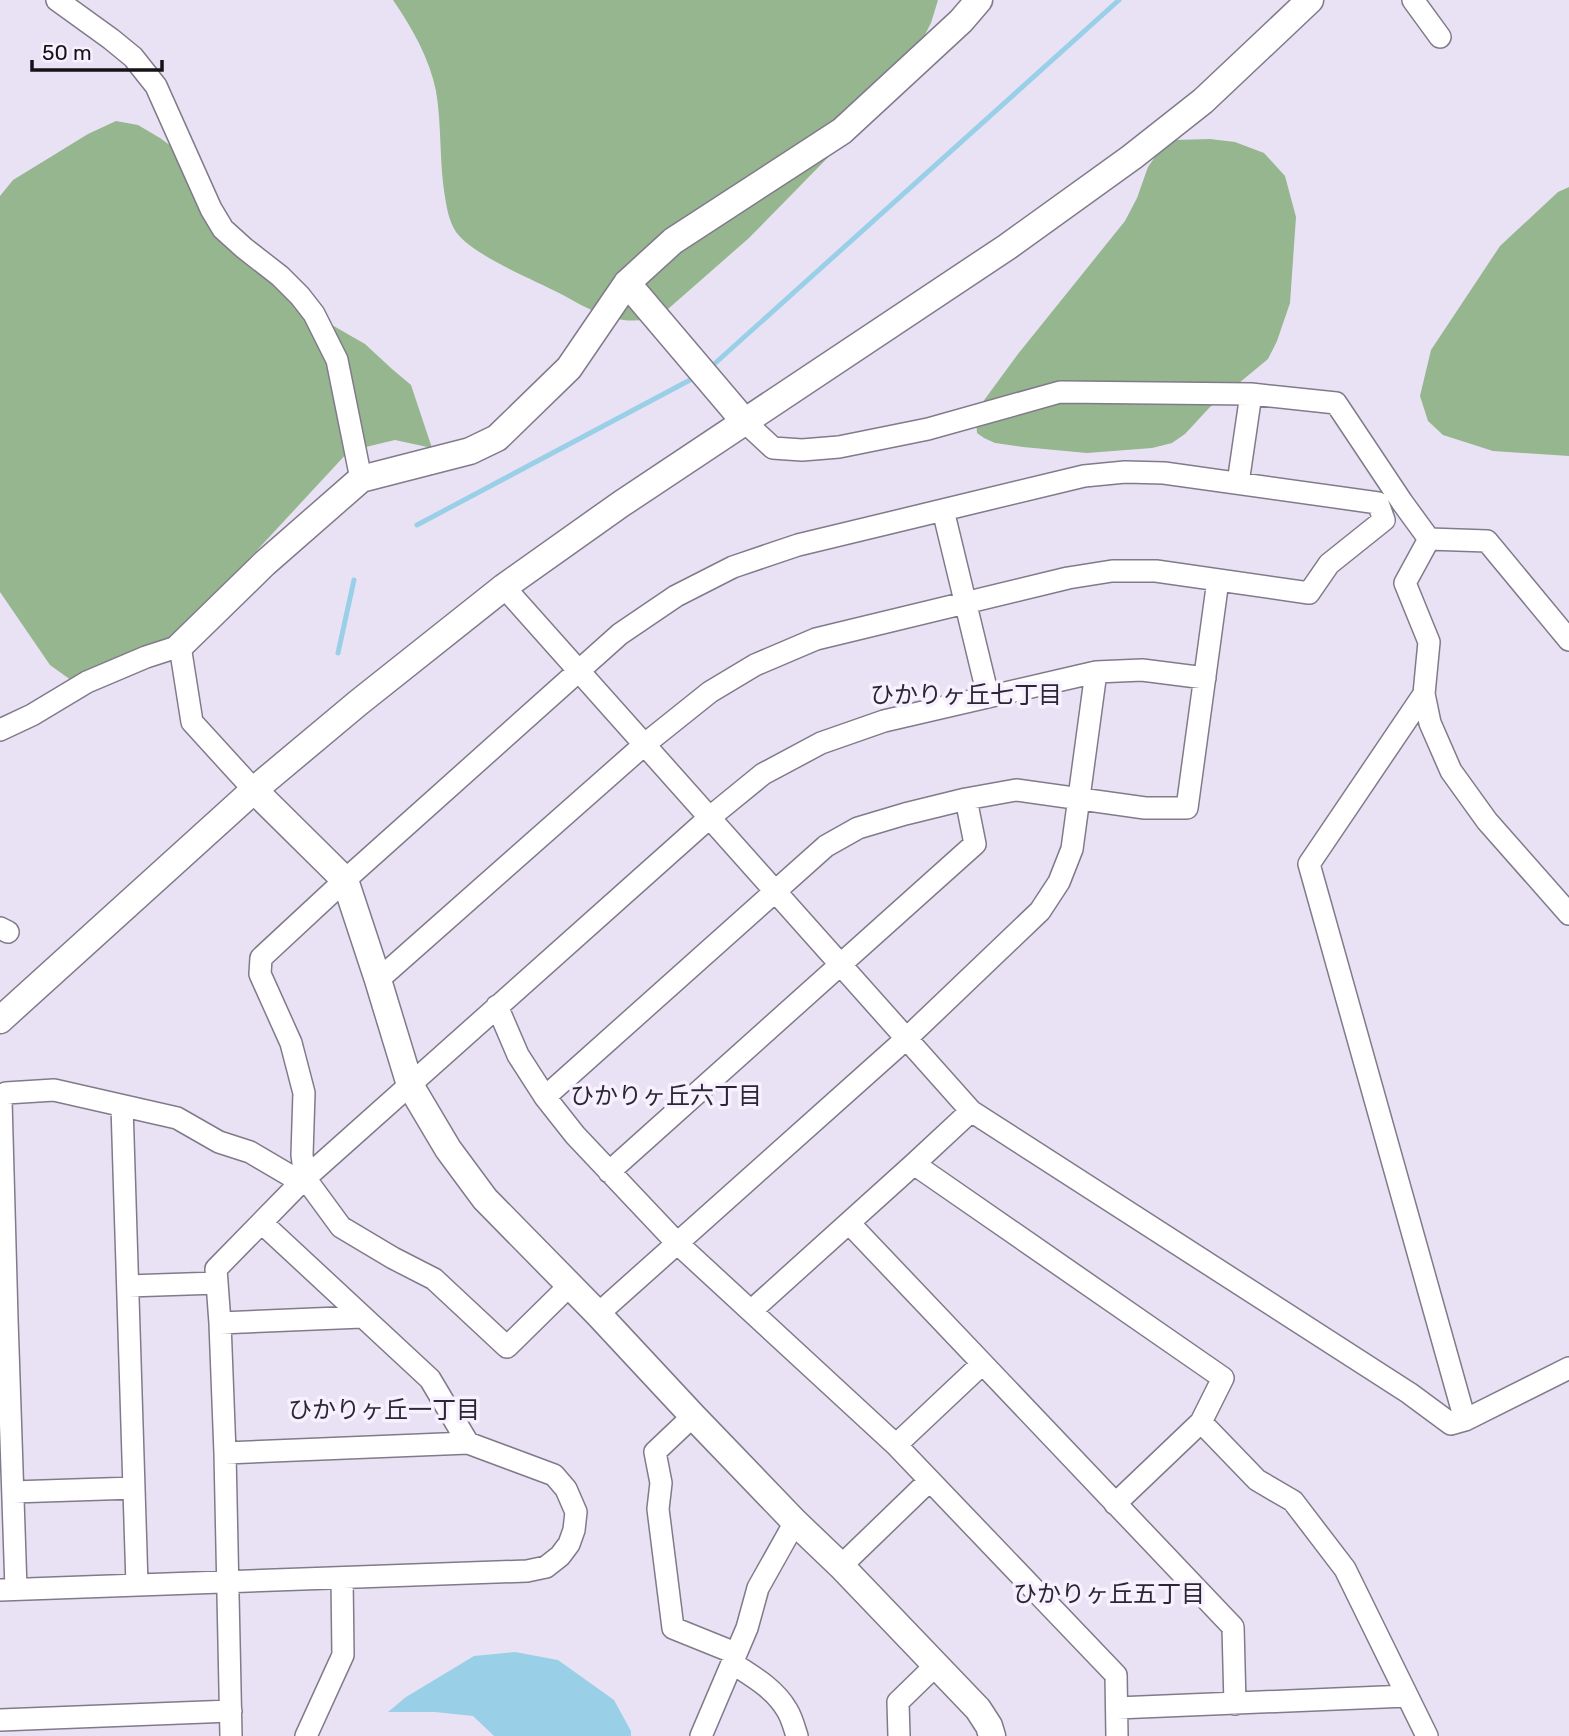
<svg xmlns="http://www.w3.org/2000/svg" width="1569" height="1736" font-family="Rubik,'Noto Sans JP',sans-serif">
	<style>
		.forest { fill: #95b68e }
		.water { fill: #99d0e8 }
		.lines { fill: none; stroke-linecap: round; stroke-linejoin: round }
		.stream { stroke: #99d0e8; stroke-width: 5 }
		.minor-casing { stroke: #817a8a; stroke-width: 24 }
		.tertiary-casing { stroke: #817a8a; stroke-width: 29 }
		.minor { stroke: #fff; stroke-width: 21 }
		.tertiary { stroke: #fff; stroke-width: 26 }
		.labels { text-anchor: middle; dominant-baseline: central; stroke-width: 7; stroke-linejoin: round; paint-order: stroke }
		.neighbourhood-label { font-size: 24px; fill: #2c2634; stroke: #f6f0ff }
	</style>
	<rect width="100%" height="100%" fill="#e9e2f4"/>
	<path class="forest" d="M393,0H938L931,23L902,79L848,137L749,238L660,316C621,329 594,312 561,294C532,279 474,256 456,232C449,221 447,209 445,197C439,162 442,126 436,91C429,57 412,28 393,0Z
		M116,121L138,125L160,138L197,165L219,208L282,285L311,313L365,344L392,369L411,385L432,448L395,440L349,451L158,657L75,683L50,665L0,592V196L13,180L88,134Z
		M1210,139L1235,142L1264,153L1285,176L1296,217L1290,303L1277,341L1268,359L1210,407L1185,434L1172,443L1152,448L1087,453L1023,447L995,443L984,438L977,433L976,418L982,403L1018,354L1125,221L1137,198L1148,167L1155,157L1174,140Z
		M1569,187V456L1493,451L1443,435L1428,421L1420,396L1431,350L1500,246L1558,192Z"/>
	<path class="water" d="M515,1652L558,1660L614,1700L631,1731V1736H494L473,1716L435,1712H388L406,1697L474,1656Z"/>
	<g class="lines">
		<path class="stream" d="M712,366L1119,0
			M417,525L690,380
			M338,653L354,580"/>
		<defs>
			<path id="minor" d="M57,0L111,39L133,57L156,86L211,209L223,229L244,248L280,276L300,296L314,314L337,360L361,479
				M1413,0L1440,37
				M745,422L773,448L802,450L839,447L928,429L1060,392L1251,394L1336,403L1402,502L1429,539
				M1238,483L1251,394
				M943,510L988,696
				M1429,539L1405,583L1429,642L1424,694L1430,723L1451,771L1487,821L1569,914
				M1429,539L1487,541L1569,640
				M504,587L971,1111L1409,1393L1451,1424L1465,1420L1569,1368
				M1424,694L1309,864L1465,1420
				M0,730L32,715L87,682L146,657L180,646L192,722L254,790
				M0,928L8,932
				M378,980L645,744L710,692L755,665L816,639L1068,578L1112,571H1156L1309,593L1329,564L1384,520L1378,503L1164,473L1125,472L1084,476L943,510L798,545L733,567L676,596L620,634L345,880L261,958L260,974L291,1043L304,1093L302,1155L305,1178L341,1227L393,1258L434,1279L507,1347L569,1286
				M497,1006L518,1055L545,1097L575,1135L677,1243L896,1445L1116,1675L1117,1736
				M545,1097L826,846L858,828L905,814L966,799L1016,790L1145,808H1187L1218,580
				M122,1106L137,1585
				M914,1164L1223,1378L1201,1422L1115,1504
				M609,1172L975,844L966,799
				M849,1223L1233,1627L1235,1704
				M128,1286L217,1283
				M751,1311L914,1164L971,1111
				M598,1314L907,1038L1040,911L1059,882L1072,849L1096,672
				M220,1323L362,1317
				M693,1416L655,1452L661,1483L658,1509L673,1628L735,1653
				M1201,1422L1257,1480L1293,1501L1345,1569L1427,1736
				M896,1445L982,1364
				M225,1453L468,1443
				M13,1492L134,1488
				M841,1566L929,1481
				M16,1589L7,1319L1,1100L6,1093L54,1090L177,1118L219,1142L250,1152L301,1182
				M0,1590L527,1571L546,1567L560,1556L569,1544L574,1530L576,1512L566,1489L554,1475L468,1443L430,1379L262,1223
				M732,1663C752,1676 774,1688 787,1710C792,1718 794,1727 797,1736
				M1117,1708L1407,1696
				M0,1720L231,1711
				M231,1736L225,1453L220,1323L216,1269L301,1182L709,818L763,774L821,743L884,721L1096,672L1142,670L1205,678
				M306,1736L343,1655L342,1578
				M701,1736L747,1628L758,1588L795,1522
				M899,1736L898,1702L936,1665"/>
			<path id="tertiary" d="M627,283L745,422
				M180,646L265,563L361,479L470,451L497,438L569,368L627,283L673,241L842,131L961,21L979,0
				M254,790L345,880L378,980L410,1085L448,1149L485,1199L598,1314L693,1416L795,1522L841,1566L978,1709L989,1726L992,1736
				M0,1020L254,790L358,703L504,587L621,504L1007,247L1132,157L1203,101L1310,0"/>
		</defs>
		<use href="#minor" class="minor-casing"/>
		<use href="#tertiary" class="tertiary-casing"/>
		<use href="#minor" class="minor"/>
		<use href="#tertiary" class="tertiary"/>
	</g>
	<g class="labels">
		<g class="neighbourhood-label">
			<text x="966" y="695">ひかりヶ丘七丁目</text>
			<text x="666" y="1096">ひかりヶ丘六丁目</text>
			<text x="384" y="1410">ひかりヶ丘一丁目</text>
			<text x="1109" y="1594">ひかりヶ丘五丁目</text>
		</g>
	</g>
	<path d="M32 60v10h130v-10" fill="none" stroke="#151218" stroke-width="3.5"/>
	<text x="42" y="60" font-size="21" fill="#151218" stroke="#f6f0ff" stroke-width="5" paint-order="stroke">50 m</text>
</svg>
